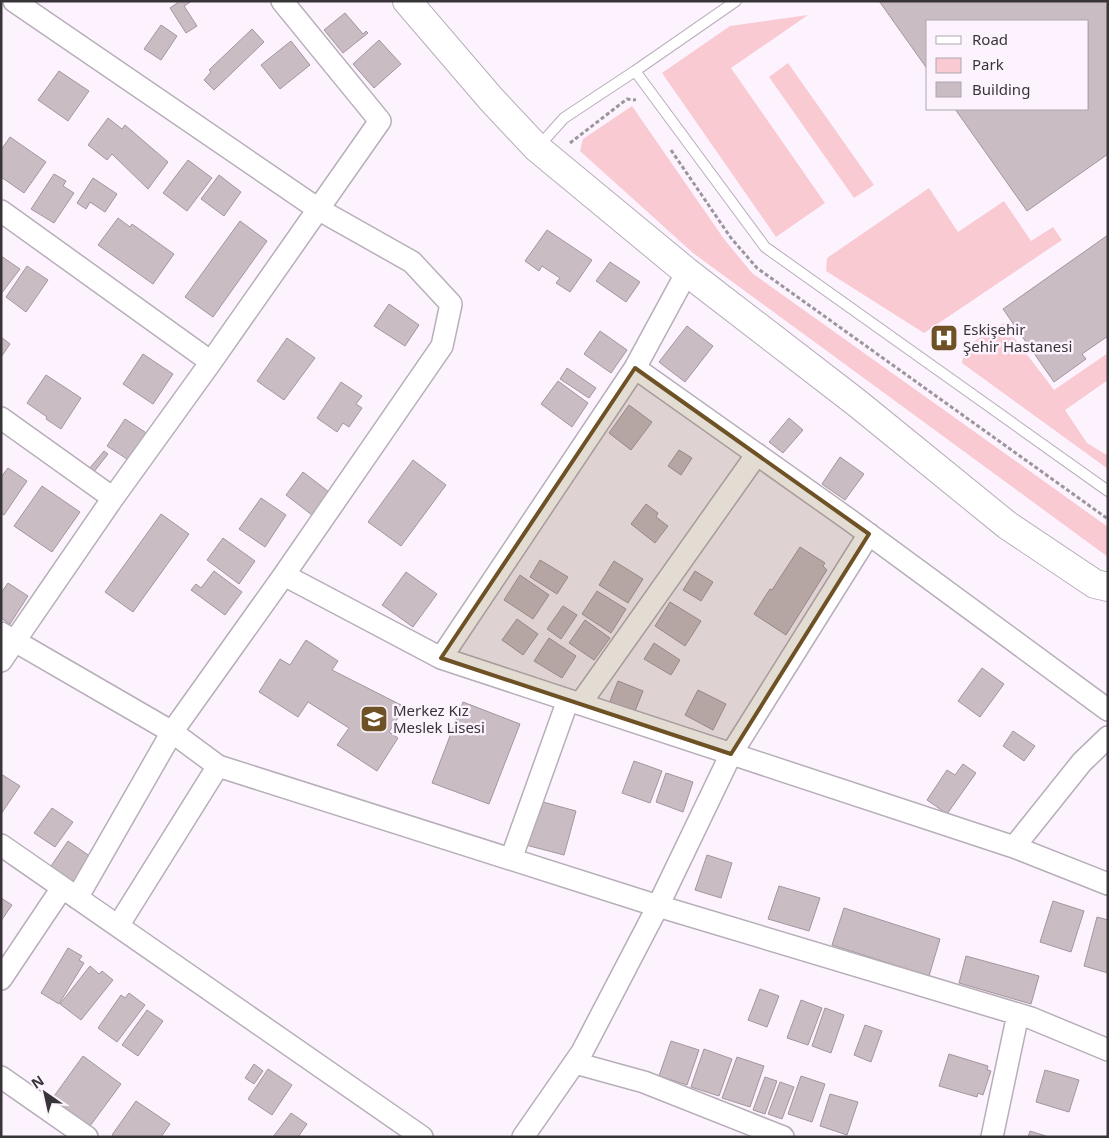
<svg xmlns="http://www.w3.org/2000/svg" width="1109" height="1138" font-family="'Noto Sans',sans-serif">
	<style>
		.green { fill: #facad2 }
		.building { fill: #c9bcc3; stroke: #a3969d }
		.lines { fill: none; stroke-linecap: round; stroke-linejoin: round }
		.lane-casing { stroke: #b7aeb9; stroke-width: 12 }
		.street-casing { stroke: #b7aeb9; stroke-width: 24 }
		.secondary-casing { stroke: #b7aeb9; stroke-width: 30 }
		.path { stroke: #9c959d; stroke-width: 3; stroke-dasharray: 4 2.5; stroke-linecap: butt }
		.lane { stroke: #fff; stroke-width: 10 }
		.street { stroke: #fff; stroke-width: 21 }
		.secondary { stroke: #fff; stroke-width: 28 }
		.marked { fill: #6e5225; fill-opacity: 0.2; stroke: #6e5225; stroke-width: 4; stroke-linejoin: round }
		.labels { text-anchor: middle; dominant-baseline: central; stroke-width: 5; stroke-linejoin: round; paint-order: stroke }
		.poi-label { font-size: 15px; fill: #383539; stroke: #fcf3fe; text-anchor: start }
	</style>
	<rect width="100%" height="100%" fill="#fcf3fe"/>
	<path class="green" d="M808,15L731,68L825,203L776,237L662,73L730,26Z
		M788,63L874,185L854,198L769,77Z
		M632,106L724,239L752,273L1108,527V557L693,253L580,151L583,139Z
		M929,188L958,232L1004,201L1031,241L1053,227L1062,240L924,333L826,271L827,258Z
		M1003,323L1054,390L1108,353V380L1065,410L1087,443L1105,454L1108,453V469L962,363L965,347Z"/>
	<path class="building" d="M180,1H192L184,6L197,26L186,33L170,8Z
		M879,1H1108V154L1027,211L955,109H1088V21H928V70Z
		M345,13L363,34L366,31L368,33L343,53L324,30Z
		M161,25L177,36L161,60L144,49Z
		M252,29L264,42L214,90L204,80L211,72L209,70Z
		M379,40L401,64L374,88L353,64Z
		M291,41L310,65L280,89L261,65Z
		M59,71L89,91L68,121L38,100Z
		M108,118L122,129L125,125L168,162L148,189L112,154L107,160L88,145Z
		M10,137L46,162L24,193L1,177V150Z
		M188,160L212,178L187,211L163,193Z
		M54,174L66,181L63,186L74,193L54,223L31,209Z
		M219,175L241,192L224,216L201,199Z
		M93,178L117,194L105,212L90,202L86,209L77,203Z
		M118,218L130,227L132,224L174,254L153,284L98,245Z
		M240,221L267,241L213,317L185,297Z
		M547,230L592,260L570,292L556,283L560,278L542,266L539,271L525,261Z
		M1108,235V336L1082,354L1086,359L1054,382L1003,309Z
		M1,256L20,269L1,294Z
		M610,262L640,282L626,302L596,281Z
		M27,266L48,280L26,312L6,297Z
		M389,304L419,325L405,346L374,326Z
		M687,326L713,346L685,382L659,362Z
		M600,331L627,350L611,373L584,354Z
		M1,337L10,344L1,357Z
		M287,338L315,358L284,400L257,381Z
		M143,354L173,374L153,404L123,384Z
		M567,368L596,388L589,398L560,379Z
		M46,375L81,398L61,429L46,419L47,417L27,403Z
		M558,381L588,403L572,427L541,404Z
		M341,382L362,396L356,404L362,408L349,427L343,423L337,432L317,418Z
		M629,405L652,422L631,450L609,433Z
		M789,418L803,430L783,453L769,442Z
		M125,419L148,434L130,461L107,446Z
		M679,450L692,458L681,475L668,466Z
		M104,451L108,454L93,473L89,469Z
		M840,457L864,474L845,500L822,484Z
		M413,460L446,485L401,546L368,522Z
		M8,468L27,481L4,515L1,513V477Z
		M303,472L329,492L312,515L286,495Z
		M42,486L80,512L52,552L14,526Z
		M261,498L286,515L265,547L239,529Z
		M646,504L658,513L656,517L668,526L655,543L631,524Z
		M161,514L189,534L133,612L105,592Z
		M223,538L255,561L239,584L207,560Z
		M800,547L825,563L823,566L827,570L786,635L754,614L770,589L772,590Z
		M540,560L568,577L557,594L530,577Z
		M614,561L643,579L628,603L599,585Z
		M214,571L242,592L225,615L191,590L196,584L201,588Z
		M695,571L713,582L701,601L683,590Z
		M406,572L437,594L413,627L382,605Z
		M520,575L549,595L533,619L504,600Z
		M8,583L28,596L10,624L1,618V593Z
		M597,591L626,609L611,633L582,614Z
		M670,602L701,621L685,646L655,626Z
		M563,606L577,615L561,639L547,629Z
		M517,619L538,634L523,655L502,640Z
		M585,620L610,638L594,660L569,643Z
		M549,638L576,656L562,678L534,661Z
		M306,640L338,661L332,670L405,707L389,732L398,738L377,771L337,745L349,728L308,702L298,717L259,692L280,659L290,665Z
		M654,643L680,660L671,675L644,659Z
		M982,668L1004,684L980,717L958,701Z
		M618,681L643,691L633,716L608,706Z
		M698,690L726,704L713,730L685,715Z
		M463,702L520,724L489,804L432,783Z
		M1013,731L1035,746L1024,761L1003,746Z
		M634,761L662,771L650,803L622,793Z
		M963,764L976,773L947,814L927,800L947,770L955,775Z
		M666,773L693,782L683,812L656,802Z
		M1,774L20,786L1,814Z
		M543,802L576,811L564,855L522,844L535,814L539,815Z
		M52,808L73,822L55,847L34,833Z
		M68,841L91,857L72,885L49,869Z
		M707,855L732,863L721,898L695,890Z
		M779,886L820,898L809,931L768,919Z
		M1,898L12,905L1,921Z
		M1053,901L1084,911L1071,952L1040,942Z
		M844,908L940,939L929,976L832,945Z
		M1097,917L1108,920V973L1084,966Z
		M68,948L82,956L79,960L84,963L59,1004L41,993Z
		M966,956L1039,976L1031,1004L959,983Z
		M90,966L99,974L102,971L113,980L81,1020L60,1004Z
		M760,989L779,996L767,1027L748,1020Z
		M129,993L145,1005L117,1042L98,1028L121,995L125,998Z
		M801,1000L822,1008L808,1045L787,1038Z
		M825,1008L844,1015L831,1053L812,1046Z
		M147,1010L163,1021L138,1056L122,1045Z
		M865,1025L882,1031L871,1062L854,1055Z
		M671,1041L699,1050L687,1085L659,1076Z
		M704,1049L732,1059L719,1096L691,1087Z
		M949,1054L988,1066L987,1070L991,1071L983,1095L978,1093L977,1097L939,1086Z
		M83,1056L121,1084L90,1126L52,1099Z
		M737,1057L764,1066L750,1107L722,1098Z
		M254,1064L263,1071L254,1084L245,1078Z
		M268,1069L292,1085L272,1115L248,1099Z
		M1045,1070L1079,1080L1069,1112L1036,1102Z
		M801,1076L825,1084L812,1122L788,1114Z
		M765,1077L777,1081L765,1114L753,1110Z
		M780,1082L794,1087L782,1119L768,1114Z
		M830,1094L858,1102L847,1135L820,1126Z
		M136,1101L170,1124L161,1137H115L112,1135Z
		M291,1113L307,1124L298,1137H273Z
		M1030,1131L1049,1137H1028Z"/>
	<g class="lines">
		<defs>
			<path id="lane" d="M736,1L635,71L765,247L1108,491
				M538,147L564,118L635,71"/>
			<path id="street" d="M1,211L211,362
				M635,368L687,272
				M1,418L113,498
				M284,575L441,658L635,368L851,521L1108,710
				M1,633L172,732L284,575L442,346L451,304L412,262L318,209L14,1
				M441,658L1014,847L1108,884
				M1,661L113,498L211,362L380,121L282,1
				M580,704L757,454
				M1,845L422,1137
				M1014,847L1082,762L1108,737
				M511,859L568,700
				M77,898L172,732L218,766L658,906L1031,1018L1108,1050
				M118,926L218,766
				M1,979L62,888
				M575,1063L644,1082L783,1137
				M1,1077L87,1137
				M523,1137L582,1052L658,906L731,754L869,534
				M992,1137L1018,1014"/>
			<path id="secondary" d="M407,1L491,99L537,148L687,272L857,403L1007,525L1095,584L1108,587"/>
		</defs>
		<use href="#lane" class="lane-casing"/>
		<use href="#street" class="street-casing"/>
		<use href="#secondary" class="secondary-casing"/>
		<path class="path" d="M570,143L627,99L636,100
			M671,150L731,238L757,268L1108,519"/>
		<use href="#lane" class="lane"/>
		<use href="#street" class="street"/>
		<use href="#secondary" class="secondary"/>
	</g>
	<path class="marked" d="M635,368L869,534L731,754L441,658Z"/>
	<defs>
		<symbol id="hospital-square" viewBox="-11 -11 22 22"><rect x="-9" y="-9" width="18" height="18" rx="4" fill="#6e5225" stroke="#fcf3fe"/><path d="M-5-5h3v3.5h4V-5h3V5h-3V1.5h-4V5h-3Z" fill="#fff"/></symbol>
		<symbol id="school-square" viewBox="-11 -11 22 22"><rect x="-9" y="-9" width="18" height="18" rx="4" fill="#6e5225" stroke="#fcf3fe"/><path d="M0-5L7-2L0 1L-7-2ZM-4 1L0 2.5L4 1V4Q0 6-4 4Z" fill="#fff"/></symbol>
	</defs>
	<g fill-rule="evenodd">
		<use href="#hospital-square" x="928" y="322" width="32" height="32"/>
		<use href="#school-square" x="358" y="703" width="32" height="32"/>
	</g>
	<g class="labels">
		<g class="poi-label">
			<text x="963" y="329">Eskişehir<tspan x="963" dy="17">Şehir Hastanesi</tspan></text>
			<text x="393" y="710">Merkez Kız<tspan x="393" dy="17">Meslek Lisesi</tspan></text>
		</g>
	</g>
	<rect width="1109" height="1138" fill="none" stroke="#383539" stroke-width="5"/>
	<rect x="926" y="20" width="162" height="90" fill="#fcf3fe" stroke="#aea7af"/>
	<rect x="936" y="36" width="25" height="8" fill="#ffffff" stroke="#aea7af"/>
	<text x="972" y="45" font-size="15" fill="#383539">Road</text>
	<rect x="936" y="58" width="25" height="15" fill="#facad2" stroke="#aea7af"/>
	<text x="972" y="70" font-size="15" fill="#383539">Park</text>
	<rect x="936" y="82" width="25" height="15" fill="#c9bcc3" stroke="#aea7af"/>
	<text x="972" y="95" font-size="15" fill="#383539">Building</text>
	<g transform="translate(45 1093) rotate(326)" stroke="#fcf3fe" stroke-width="4" paint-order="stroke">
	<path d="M0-4L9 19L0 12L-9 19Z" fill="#383539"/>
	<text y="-8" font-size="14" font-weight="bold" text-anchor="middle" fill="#383539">N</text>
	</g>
</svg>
